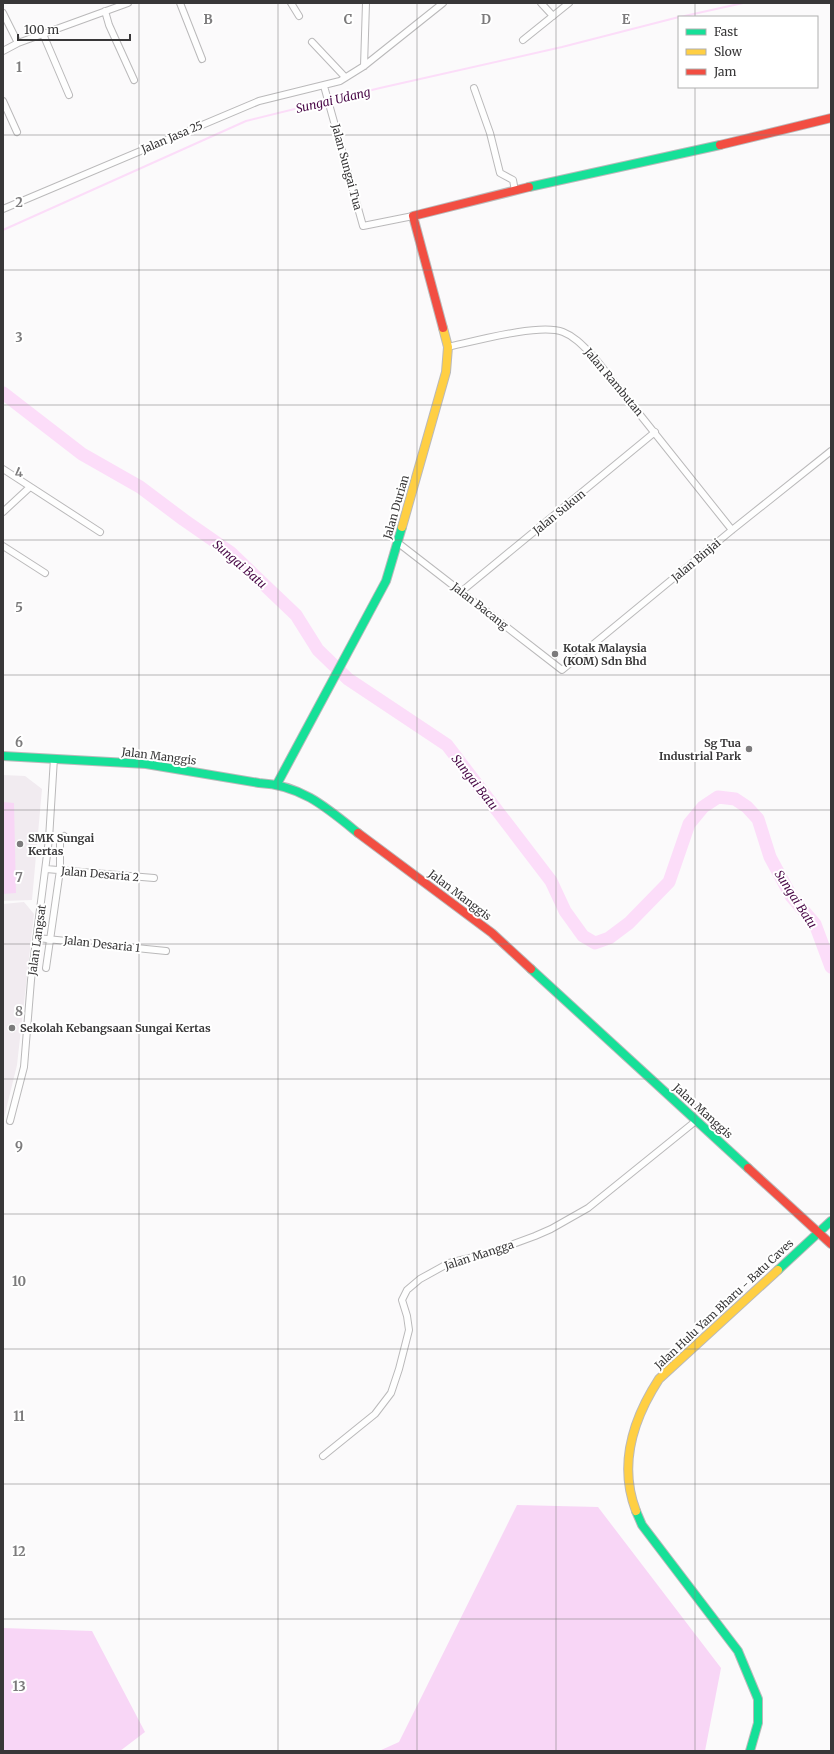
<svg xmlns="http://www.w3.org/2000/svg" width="834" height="1754" font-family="Merriweather,serif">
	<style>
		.built { fill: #f1ebf0 }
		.green { fill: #f8d6f6 }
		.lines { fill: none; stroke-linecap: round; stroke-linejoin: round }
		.stream { stroke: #fcddf9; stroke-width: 2 }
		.river { stroke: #fcddf9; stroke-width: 13 }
		.street-casing { stroke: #bab9ba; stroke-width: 8 }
		.fast-casing { stroke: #bab9ba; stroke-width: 10 }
		.slow-casing { stroke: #bab9ba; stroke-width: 10 }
		.jam-casing { stroke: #bab9ba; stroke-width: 10 }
		.street { stroke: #fefefe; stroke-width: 6 }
		.fast { stroke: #16e098; stroke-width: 8 }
		.slow { stroke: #ffcf43; stroke-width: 8 }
		.jam { stroke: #f24e42; stroke-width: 8 }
		.grid { fill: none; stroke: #7c7b7c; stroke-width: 1; stroke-opacity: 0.55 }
		.poi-dot { fill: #7c7b7c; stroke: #fff; stroke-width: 1.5 }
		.labels { text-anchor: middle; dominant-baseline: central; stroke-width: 4; stroke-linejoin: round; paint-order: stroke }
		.street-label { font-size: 11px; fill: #383738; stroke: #fff }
		.poi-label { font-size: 11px; font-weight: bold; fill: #383738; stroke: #fff; text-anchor: start }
		.water-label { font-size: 12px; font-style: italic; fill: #4a0a48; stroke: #fff }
		.grid-label { font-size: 13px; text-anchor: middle; font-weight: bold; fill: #7c7b7c; stroke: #fff; stroke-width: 4; stroke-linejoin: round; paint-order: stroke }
	</style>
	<rect width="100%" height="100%" fill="#fbfafb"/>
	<path class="built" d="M3,775L25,776L42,789L32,900L3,901Z
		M24,902L34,914L17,1065L3,1122V904Z"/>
	<path class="green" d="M3,802L14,803L16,893L3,894Z
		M517,1505L598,1507L721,1668L705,1751H379L399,1742Z
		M3,1628L92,1631L145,1732L120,1751H3Z"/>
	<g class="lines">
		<path class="stream" d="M680,17L743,3
			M3,230L246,121L380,88L562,47L679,17"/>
		<path class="river" d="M3,393L82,454L140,487L184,520L230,552L296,615L318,650L348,679L447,745L551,881L565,911L583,936L595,943L609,938L629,923L669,882L689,824L703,807L718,797L735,799L747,807L758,819L770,857L791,896L815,924L831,967"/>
		<defs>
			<path id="street" d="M180,3L202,59
				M291,3L299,16
				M541,3L553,16
				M105,11L109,25L134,80
				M3,13L18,43
				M43,34L69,95
				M523,40L569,3
				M312,42L345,77
				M3,51L18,43L128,3
				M364,66L366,3
				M324,86L363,226L413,216
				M474,88L490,133L500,173L513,180L515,191
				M3,101L17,132
				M3,209L259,101L340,81L364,66L443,3
				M448,347C475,341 540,323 563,332C576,337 585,348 594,357L732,530
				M3,469L100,532
				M3,512L30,487
				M397,542L562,670L732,530L831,451
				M3,546L45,573
				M462,591L655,432
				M46,869L154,878
				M37,938L166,951
				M46,968L60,870V839L64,836
				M10,1121L24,1067L31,980L49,839L54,758
				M323,1456L375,1414L391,1393L399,1369L409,1330L407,1316L402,1300L407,1290L420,1279L449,1263L486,1254L535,1236L551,1229L588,1208L697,1120"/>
			<path id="fast" d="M529,187L720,145
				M3,756L146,764L259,783C301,785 326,807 358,833
				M277,784L386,581L402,527
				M531,969L748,1168
				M778,1270L831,1221
				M636,1511L642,1525L738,1651L758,1699V1723L750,1751"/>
			<path id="slow" d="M402,527L446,372L448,347L443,328
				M636,1511C618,1464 633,1419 659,1379L778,1270"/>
			<path id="jam" d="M720,145L831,118
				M443,328L413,216L529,187
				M358,833L492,933L531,969
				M748,1168L831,1244"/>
		</defs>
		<use href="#street" class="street-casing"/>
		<use href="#fast" class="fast-casing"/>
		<use href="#slow" class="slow-casing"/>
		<use href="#jam" class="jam-casing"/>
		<use href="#street" class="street"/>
		<use href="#fast" class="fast"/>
		<use href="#slow" class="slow"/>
		<use href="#jam" class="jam"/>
	</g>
	<path class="grid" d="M139,3V1751M278,3V1751M417,3V1751M556,3V1751M695,3V17M695,87V1751M3,135H831M3,270H831M3,405H831M3,540H831M3,675H831M3,810H831M3,944H831M3,1079H831M3,1214H831M3,1349H831M3,1484H831M3,1619H831"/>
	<g class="poi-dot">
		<circle cx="555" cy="654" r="4"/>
		<circle cx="749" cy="749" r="4"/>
		<circle cx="20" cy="844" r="4"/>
		<circle cx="12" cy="1028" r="4"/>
	</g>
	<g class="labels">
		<g class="street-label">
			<text transform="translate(172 137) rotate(-23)">Jalan Jasa 25</text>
			<text transform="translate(347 167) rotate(75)">Jalan Sungai Tua</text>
			<text transform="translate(614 382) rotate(50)">Jalan Rambutan</text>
			<text transform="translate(396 507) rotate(-74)">Jalan Durian</text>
			<text transform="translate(559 512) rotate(-39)">Jalan Sukun</text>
			<text transform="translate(696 560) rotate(-40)">Jalan Binjai</text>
			<text transform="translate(480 606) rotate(38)">Jalan Bacang</text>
			<text transform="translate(159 756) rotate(7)">Jalan Manggis</text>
			<text transform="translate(100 874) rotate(5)">Jalan Desaria 2</text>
			<text transform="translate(460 895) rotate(37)">Jalan Manggis</text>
			<text transform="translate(37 940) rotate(-82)">Jalan Langsat</text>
			<text transform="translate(102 944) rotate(6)">Jalan Desaria 1</text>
			<text transform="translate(703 1111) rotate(42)">Jalan Manggis</text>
			<text transform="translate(479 1255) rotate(-18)">Jalan Mangga</text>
			<text transform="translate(724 1304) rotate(-43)">Jalan Hulu Yam Bharu - Batu Caves</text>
		</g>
		<g class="poi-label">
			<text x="563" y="648">Kotak Malaysia<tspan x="563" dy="13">(KOM) Sdn Bhd</tspan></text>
			<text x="741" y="743" text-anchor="end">Sg Tua<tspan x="741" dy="13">Industrial Park</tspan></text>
			<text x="28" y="838">SMK Sungai<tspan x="28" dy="13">Kertas</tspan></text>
			<text x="20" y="1028">Sekolah Kebangsaan Sungai Kertas</text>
		</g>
		<g class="water-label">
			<text transform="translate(333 100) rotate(-13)">Sungai Udang</text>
			<text transform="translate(240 564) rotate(41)">Sungai Batu</text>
			<text transform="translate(475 782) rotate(52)">Sungai Batu</text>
			<text transform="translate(796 899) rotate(57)">Sungai Batu</text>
		</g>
	</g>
	<g class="grid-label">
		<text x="208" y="24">B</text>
		<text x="348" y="24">C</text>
		<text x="486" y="24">D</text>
		<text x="626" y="24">E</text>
		<text x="19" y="72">1</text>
		<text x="19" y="207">2</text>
		<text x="19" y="342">3</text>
		<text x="19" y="477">4</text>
		<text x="19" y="612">5</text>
		<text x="19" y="747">6</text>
		<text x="19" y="882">7</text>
		<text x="19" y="1016">8</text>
		<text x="19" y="1151">9</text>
		<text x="19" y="1286">10</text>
		<text x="19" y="1421">11</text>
		<text x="19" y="1556">12</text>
		<text x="19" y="1691">13</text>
	</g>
	<rect width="834" height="1754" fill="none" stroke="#383738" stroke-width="8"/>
	<rect x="678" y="16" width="140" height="72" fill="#ffffff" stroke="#afafaf"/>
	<rect x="686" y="29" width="20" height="6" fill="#16e098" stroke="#afafaf"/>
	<text x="714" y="36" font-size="12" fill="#383738">Fast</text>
	<rect x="686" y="49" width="20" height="6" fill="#ffcf43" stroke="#afafaf"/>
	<text x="714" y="56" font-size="12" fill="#383738">Slow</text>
	<rect x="686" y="69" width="20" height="6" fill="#f24e42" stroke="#afafaf"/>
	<text x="714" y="76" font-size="12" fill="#383738">Jam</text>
	<path d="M18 34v6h112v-6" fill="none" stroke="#383738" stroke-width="2"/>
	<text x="24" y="34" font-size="12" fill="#383738" stroke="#ffffff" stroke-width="3" paint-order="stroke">100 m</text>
</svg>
